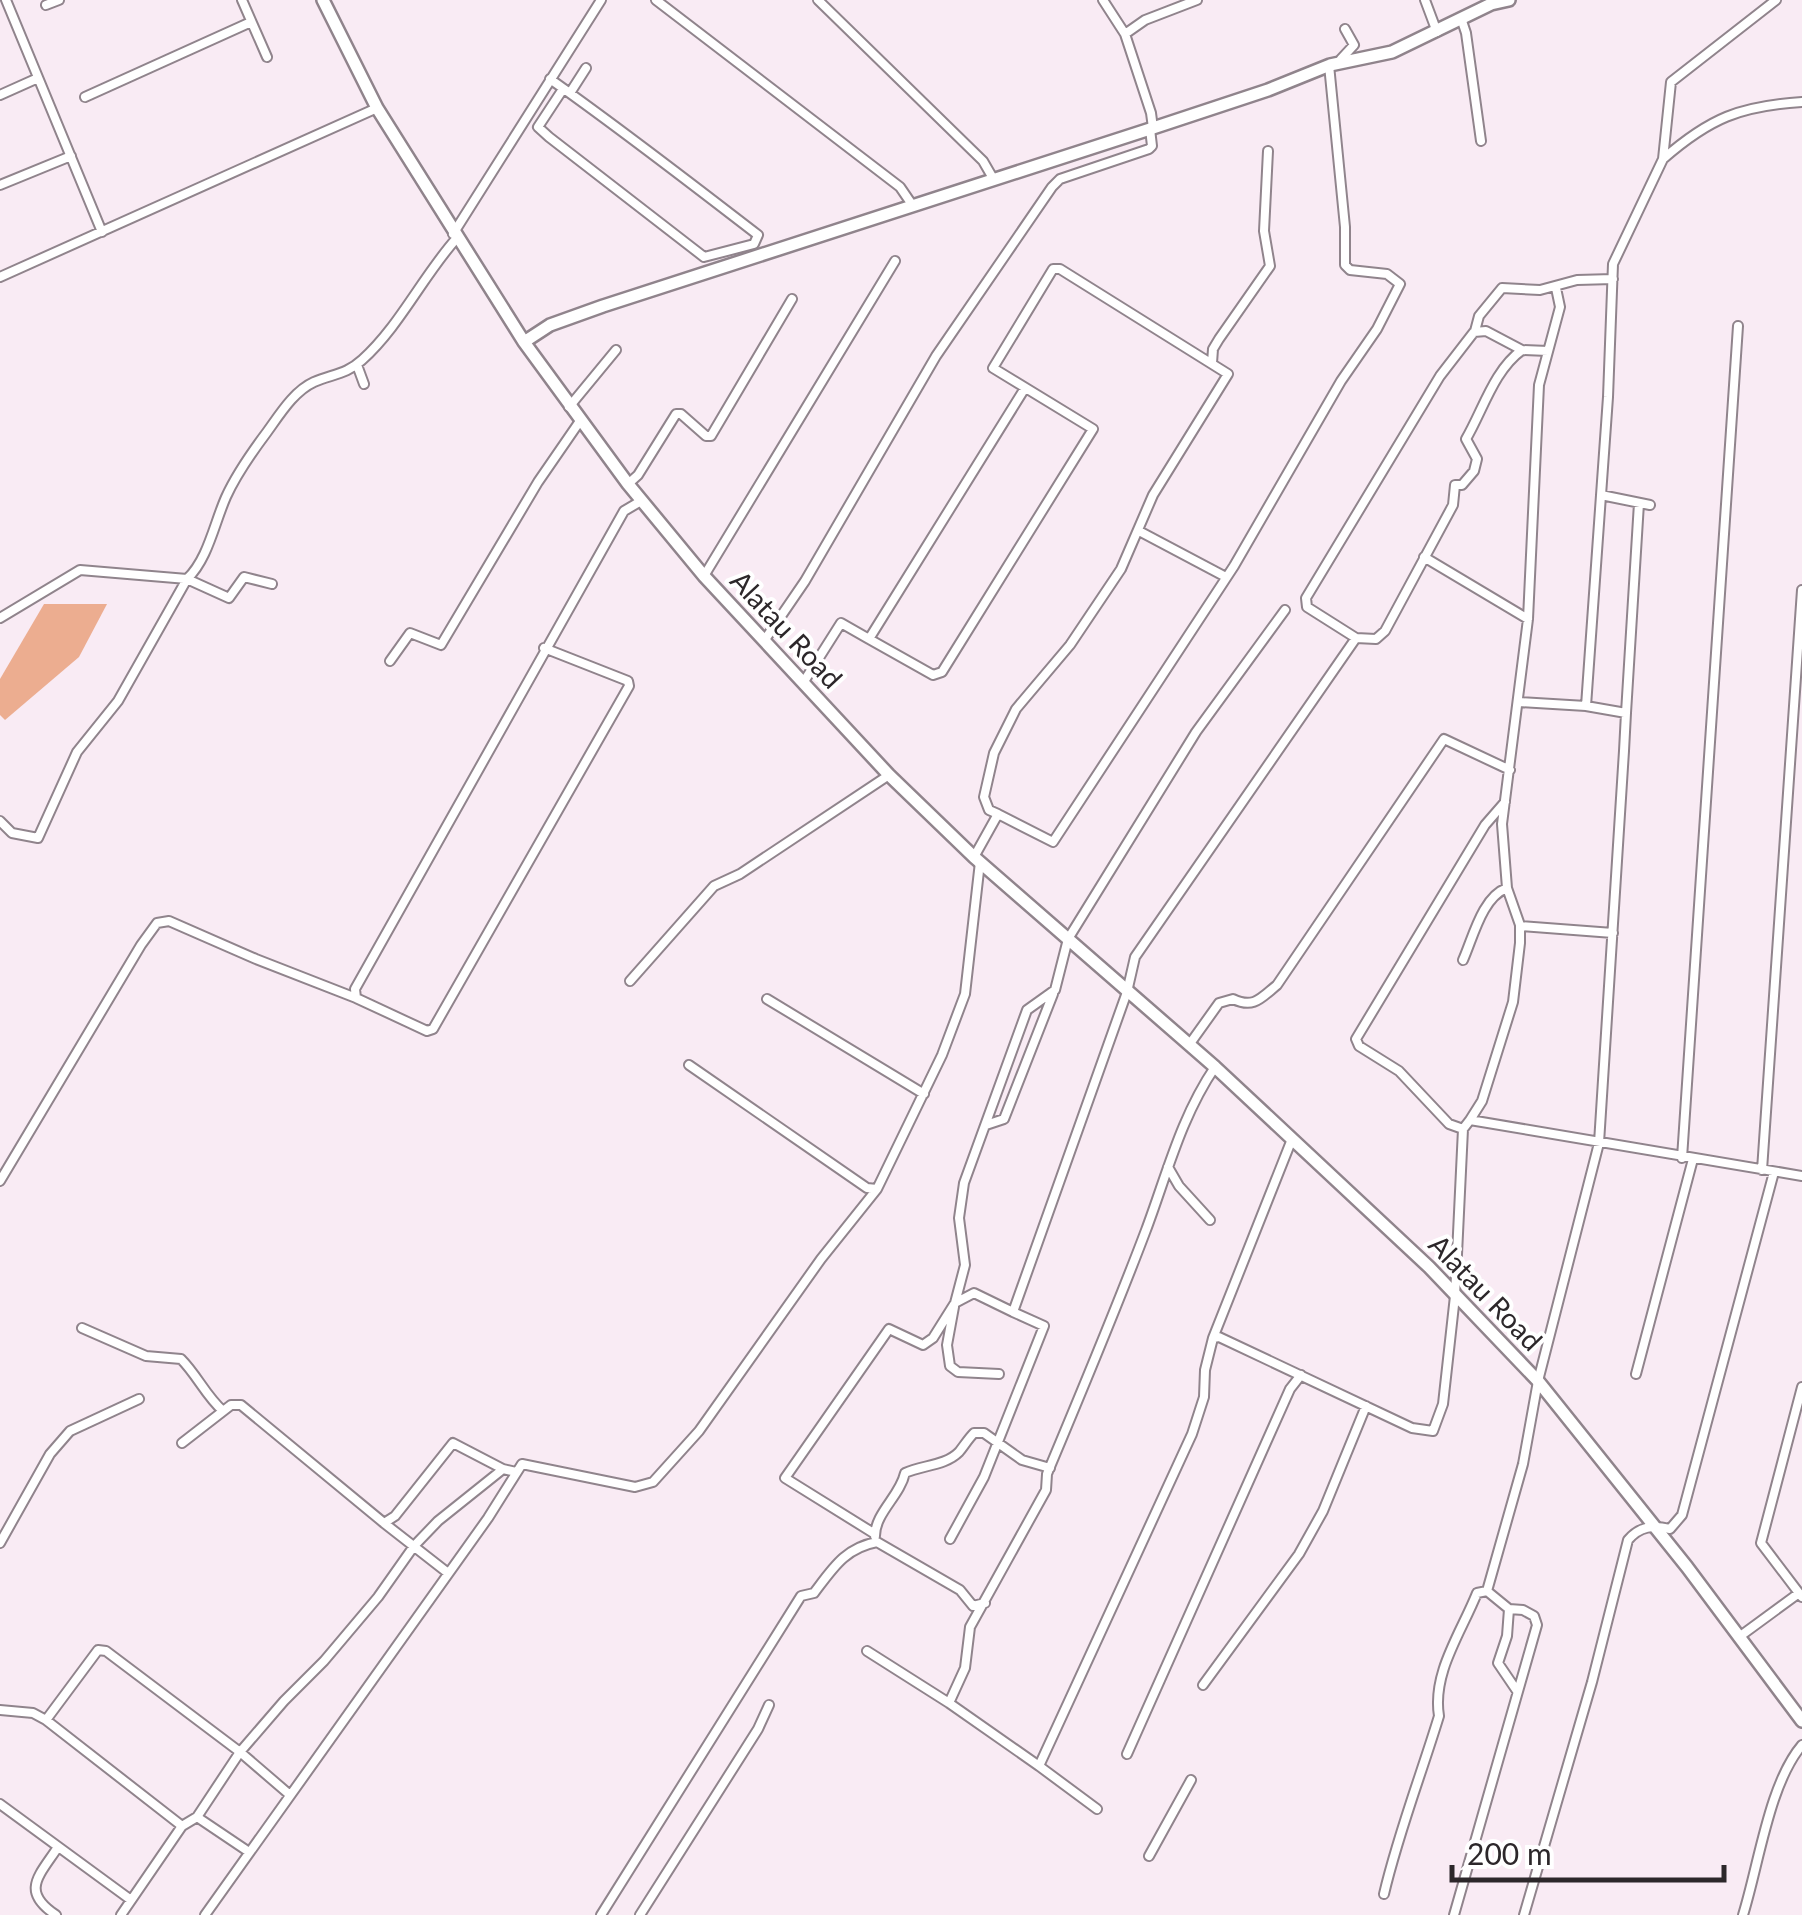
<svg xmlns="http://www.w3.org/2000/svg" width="1802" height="1915" font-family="Lato,sans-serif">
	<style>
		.green { fill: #ecad90 }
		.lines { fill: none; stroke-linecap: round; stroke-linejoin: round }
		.minor-casing { stroke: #90848c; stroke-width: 12 }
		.secondary-casing { stroke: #90848c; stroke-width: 16 }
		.minor { stroke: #fff; stroke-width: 8 }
		.secondary { stroke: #fff; stroke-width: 11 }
		.labels { text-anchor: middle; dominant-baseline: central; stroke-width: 8; stroke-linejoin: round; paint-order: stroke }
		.street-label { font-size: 28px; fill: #2c272a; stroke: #fff }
	</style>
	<rect width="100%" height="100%" fill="#f9ebf4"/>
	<path class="green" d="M44,604H107L79,657L5,720L0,715V679Z"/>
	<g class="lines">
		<defs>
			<path id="minor" d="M6,0L102,232
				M242,0L267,57
				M656,0L900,187L913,206
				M818,0L983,161L994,180
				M1103,0L1125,34
				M1425,0L1437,32
				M46,5L59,0
				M1461,18L1466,33L1481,141
				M1341,59L1354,45L1345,29
				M550,79C621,129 689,182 758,235L754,244L704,257L549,137L538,127L563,89
				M570,93L586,68
				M0,95L38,78
				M85,97L251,22
				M1153,128L1151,113L1125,34L1145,20L1197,0
				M1663,159C1710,118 1740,106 1802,102
				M0,185L71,156
				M453,234L601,0
				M0,277L377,108
				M1475,331L1479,316L1502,288L1540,290L1577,280L1613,279
				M1486,331L1522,350C1494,370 1483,410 1466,439L1477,459L1474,471L1462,485H1455L1453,505L1385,631L1376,639L1356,638L1307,607L1306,598L1440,376L1474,332Z
				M1522,350L1548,351
				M1212,363L1213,349L1219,339L1270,266L1264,231L1268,151
				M357,365L364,384
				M569,407L616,350
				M628,484L638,475L676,414H681L706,436H711L792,299
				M1601,495L1650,505
				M1139,531L1224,576
				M1424,557L1528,619
				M704,576L895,261
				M1285,610L1196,732L1068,939L1055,990L1027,1010L964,1183L959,1218L965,1265L955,1303L974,1293L1013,1312L1127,992L1135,957L1356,638
				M0,618L80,570L187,579C208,559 214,524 226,497C236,475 252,452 267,432C280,414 294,391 314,382C333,374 347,374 362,360C399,327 423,276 456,239
				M869,639L933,675L942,672L1093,429L993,368L1053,269H1060L1228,374L1153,495L1121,569L1070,645L1016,709L994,753L984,797L989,810L998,814L974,857
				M764,641L805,581L936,356L1052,187L1060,179L1149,149L1152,146L1150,129
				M544,648L628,681L629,686L433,1029L427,1031L356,998L355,989L624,511L641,501
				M390,661L410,633L441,645L538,482L580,421
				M803,683L841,623L869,639L1025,388
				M1586,706L1608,397L1613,264L1663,159L1671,82L1776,0
				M1626,713L1639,503
				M998,814L1053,842L1234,566L1341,381L1377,329L1400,284L1387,274L1350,270L1345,265V227L1329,65
				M0,821L12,833L38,838L77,752L118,701L187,579L229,598L244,577L272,584
				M1520,926L1613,933
				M1463,960C1473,938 1482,897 1507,888
				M630,981L714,886L740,874L889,775
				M767,999L924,1094
				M1189,1045L1219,1003L1233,999C1254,1009 1261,998 1277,985L1444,739L1510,770
				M689,1065L867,1188L877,1189L942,1055L965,994L980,862
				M1470,1120L1482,1101L1513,1002L1520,943V925L1507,888L1502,824L1528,619L1539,385L1560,307L1556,288
				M986,1125L1004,1119L1053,994
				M1463,1129L1449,1124L1399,1071L1359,1046L1356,1039L1485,825L1505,802
				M1682,1158L1738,326
				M1168,1167L1179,1186L1210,1220
				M1762,1170L1802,590
				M0,1181L141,945L157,923L169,921L256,959L356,998
				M954,1307L947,1345L950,1366L958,1372L999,1374
				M82,1328L146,1356L181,1359C197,1375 206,1396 223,1411
				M1213,1338L1292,1139
				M1636,1374L1693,1159
				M1802,1387L1761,1543L1802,1597
				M182,1443L231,1405H241L384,1523L395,1516L453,1443L503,1469
				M384,1523L448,1573
				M875,1534L785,1478L889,1329L923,1345L933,1338L955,1303
				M875,1536C875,1513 900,1496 905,1473C922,1465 945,1466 959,1452C964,1446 968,1439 974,1433H984L1022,1460L1050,1468
				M950,1539L984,1477L1044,1326L1013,1312
				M0,1543L50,1454L70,1431L139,1399
				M1509,1609L1507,1636L1498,1663L1517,1691
				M1739,1637L1799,1593
				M867,1651L949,1703L1039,1766L1192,1434L1204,1397L1205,1370L1213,1338L1219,1337L1412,1428L1433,1431L1443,1404L1455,1296L1463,1129L1470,1120L1802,1176
				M1203,1685L1299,1554L1323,1511L1366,1406
				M949,1703L965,1668L970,1627L1046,1490L1047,1474C1081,1393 1115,1312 1146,1230C1167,1174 1181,1117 1215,1067
				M0,1710L33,1713L46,1720L98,1650L106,1651L240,1752L284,1701L324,1661L378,1597L414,1546L438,1521L503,1469L516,1472
				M46,1720L182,1826
				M1127,1754L1290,1389L1301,1375
				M1039,1766L1097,1809
				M0,1804L131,1900
				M197,1817L240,1752L290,1795
				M1149,1856L1191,1780
				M1384,1894C1398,1834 1421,1775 1439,1716C1432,1673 1461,1633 1477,1593L1487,1591
				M56,1915C20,1891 39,1876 58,1847
				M121,1915L182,1826L197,1817L249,1852
				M205,1915L488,1518L522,1464L635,1487L653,1482L699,1431L821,1259L877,1189
				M601,1915L801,1596L814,1593C833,1568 845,1548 877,1542L960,1590L973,1606L985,1603
				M640,1915L758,1729L769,1705
				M1454,1915L1537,1625L1534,1616L1523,1610L1509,1609L1487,1591L1523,1464L1538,1381L1599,1143L1624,751L1626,713L1586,706L1519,702
				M1524,1915L1592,1682L1628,1540C1640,1526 1653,1525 1670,1529L1682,1515L1774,1172
				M1743,1915C1759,1864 1769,1784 1802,1745"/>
			<path id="secondary" d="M323,0L377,108L524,342L628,484L704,576L889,775L974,857L1215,1067L1429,1267L1538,1381L1687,1567L1802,1721
				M524,342L550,325L603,306L1150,129L1268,90L1330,65L1392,52L1491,4L1509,0"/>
		</defs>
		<use href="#minor" class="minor-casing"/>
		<use href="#secondary" class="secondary-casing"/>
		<use href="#minor" class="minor"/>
		<use href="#secondary" class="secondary"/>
	</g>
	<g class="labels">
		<g class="street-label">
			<text transform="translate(787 629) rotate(47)">Alatau Road</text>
			<text transform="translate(1486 1292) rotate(46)">Alatau Road</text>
		</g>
	</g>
	<path d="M1452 1865v15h272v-15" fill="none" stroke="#2c272a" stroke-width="5"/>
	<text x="1467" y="1865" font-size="30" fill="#2c272a" stroke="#ffffff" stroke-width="8" paint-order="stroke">200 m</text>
</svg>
